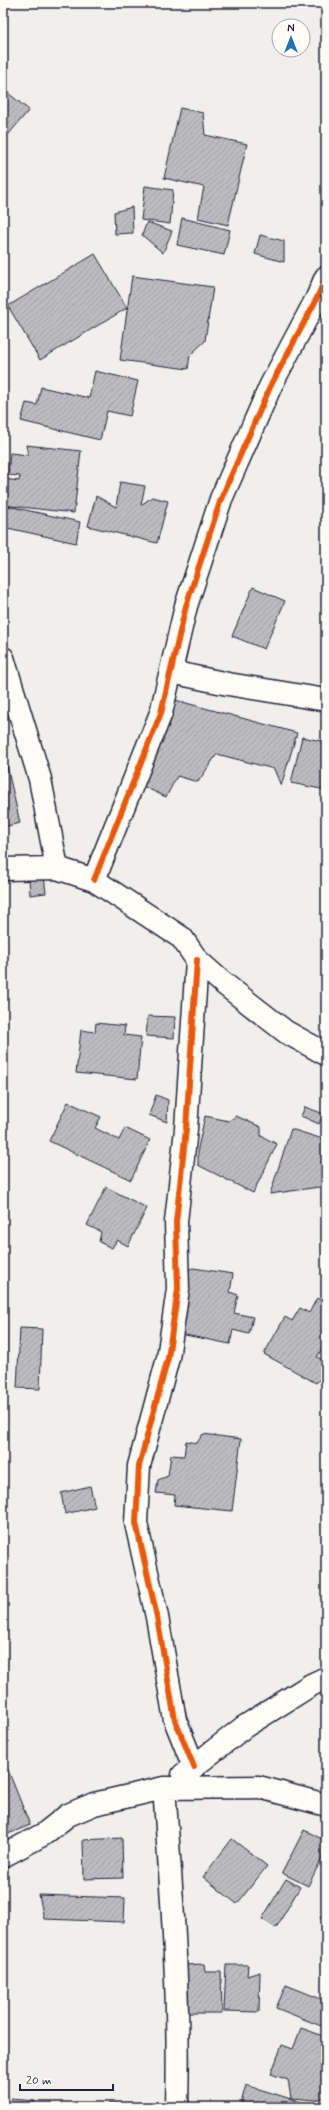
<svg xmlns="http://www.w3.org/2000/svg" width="329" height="2110" font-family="Mynerve,sans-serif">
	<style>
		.building { fill: url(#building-hatch); stroke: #22223b }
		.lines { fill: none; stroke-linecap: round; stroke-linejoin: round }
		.minor-casing { stroke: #22223b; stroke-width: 25 }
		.minor { stroke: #fdfcf7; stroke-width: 22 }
		.cycleway-casing { stroke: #fdfcf7; stroke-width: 8 }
		.cycleway { stroke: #e8590c; stroke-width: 6 }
	</style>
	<defs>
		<pattern id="building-hatch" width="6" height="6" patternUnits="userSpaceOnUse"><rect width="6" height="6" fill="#bcbcc0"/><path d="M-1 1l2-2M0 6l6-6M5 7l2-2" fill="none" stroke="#a1a1a6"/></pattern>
	</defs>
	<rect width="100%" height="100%" fill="#f0efec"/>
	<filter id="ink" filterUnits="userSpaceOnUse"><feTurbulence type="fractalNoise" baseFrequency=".025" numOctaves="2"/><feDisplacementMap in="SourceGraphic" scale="8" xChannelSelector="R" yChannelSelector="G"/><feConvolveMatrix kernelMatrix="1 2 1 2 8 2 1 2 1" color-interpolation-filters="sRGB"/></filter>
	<g filter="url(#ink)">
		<path class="building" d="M3,89L29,110L3,141Z
			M180,108L203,113L205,135L247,144L228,225L198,218L204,187L164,178Z
			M145,186L173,190L170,224L141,220Z
			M132,207L133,233L115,234L114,212Z
			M182,218L230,230L224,255L177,245Z
			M147,222L172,231L163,253L142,235Z
			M260,235L284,241V262L255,254Z
			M95,254L127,308L40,360L8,306Z
			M132,276L213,287L205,341L190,355L188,369L120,360Z
			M95,371L138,381L130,416L107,411L100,440L21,421L26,403L37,405L41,387L89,398Z
			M26,445L81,451L74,513L3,505L4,479L19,481L20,476L8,475L10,453L28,455Z
			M120,482L145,486L141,505L152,497L168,501L157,543L88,526L96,496L116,507Z
			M3,505L80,522L76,543L3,527Z
			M253,587L285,601L264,649L232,636Z
			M175,700L297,733L281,786L274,769L217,754L198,782L177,776L166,797L140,785Z
			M302,737L326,742V790L291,783Z
			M5,757L20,823L3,827V758Z
			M44,876L46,893L30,895L29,878Z
			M148,1016L175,1017L174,1038L146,1036Z
			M96,1023L125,1026L124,1035L141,1037L137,1079L76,1073L81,1030L95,1032Z
			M156,1095L168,1100L167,1122L149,1115Z
			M68,1102L101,1117L95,1128L119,1140L125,1128L150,1140L131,1180L49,1141Z
			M305,1107L324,1114L319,1124L301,1116Z
			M205,1116L229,1121L236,1116L261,1127V1136L277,1144L253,1193L198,1165V1148Z
			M291,1129L326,1140V1186L270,1194Z
			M106,1187L147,1208L128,1246L117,1240L112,1248L99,1242L101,1232L87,1225Z
			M193,1268L233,1274L230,1292L238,1295L234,1313L253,1317L249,1334L233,1330L230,1344L180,1334L184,1271Z
			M3,1298H6L7,1401H3Z
			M317,1298L326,1304V1342L317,1357L326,1362V1374L316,1383L264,1354L285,1317L292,1321L300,1308L309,1313Z
			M20,1328L42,1329L40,1389L17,1388Z
			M203,1434L241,1439L232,1511L174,1505L175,1495L156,1493L158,1480L168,1476L171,1455L184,1456L186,1441L197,1443Z
			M90,1486L95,1507L65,1514L61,1493Z
			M4,1760L30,1825L3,1836V1761Z
			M304,1830L326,1841V1850L308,1886L282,1873Z
			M122,1838L123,1878L84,1879L83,1840Z
			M232,1839L267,1866L237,1904L203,1877Z
			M286,1879L300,1887L276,1928L262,1919Z
			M39,1895L125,1898L124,1922L44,1919Z
			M326,1907V1922L320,1918Z
			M204,1964L205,1972H221L222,2013H185L184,1965Z
			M226,1965H248L247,1976L260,1972L259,2012L224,2011Z
			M286,1985L326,2001V2028L276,2008Z
			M301,2028L326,2037V2097L316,2100L291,2098L288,2080L271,2074L282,2045L293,2049Z
			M246,2085L317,2107H252L241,2103Z
			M11,2099L35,2101L34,2107H10Z
			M109,2103L142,2107H109Z"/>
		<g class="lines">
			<defs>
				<path id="minor" d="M3,658L40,779L57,868L3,869
					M171,672L228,684L326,700
					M57,868L94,880L182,938L197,960L223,983L286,1032L326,1054
					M94,880L161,713L186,606L221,499L271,385L317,298L326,277
					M194,1767L175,1720L157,1617L136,1523L139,1466L168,1358L178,1289L176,1222L186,1129L197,960
					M183,1775L244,1727L311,1685L326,1678
					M164,1788C172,1894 180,2001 177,2107
					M3,1856L44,1834L68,1815L94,1804L164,1788L259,1787L326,1805"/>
			</defs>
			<use href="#minor" class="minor-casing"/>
			<use href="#minor" class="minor"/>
			<defs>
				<path id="cycleway" d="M94,880L161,713L186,606L221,499L271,385L317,298L326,277
					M194,1767L175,1720L157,1617L136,1523L139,1466L168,1358L178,1289L176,1222L186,1129L197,960"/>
			</defs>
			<use href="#cycleway" class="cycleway-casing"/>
			<use href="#cycleway" class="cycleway"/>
		</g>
	</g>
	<rect width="329" height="2110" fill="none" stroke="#fdfcf7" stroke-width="16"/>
	<rect x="8" y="8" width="313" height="2094" fill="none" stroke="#22223b" stroke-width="1.5" filter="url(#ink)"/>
	<g transform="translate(291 38)"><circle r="19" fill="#fdfcf7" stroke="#a5a5ac"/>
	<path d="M0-3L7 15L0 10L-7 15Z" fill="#1f6fb2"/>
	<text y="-6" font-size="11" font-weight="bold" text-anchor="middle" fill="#22223b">N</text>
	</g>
	<path d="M20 2084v6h93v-6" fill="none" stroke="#22223b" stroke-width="2"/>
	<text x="26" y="2084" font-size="12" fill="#22223b" stroke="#fdfcf7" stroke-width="3" paint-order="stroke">20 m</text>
</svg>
